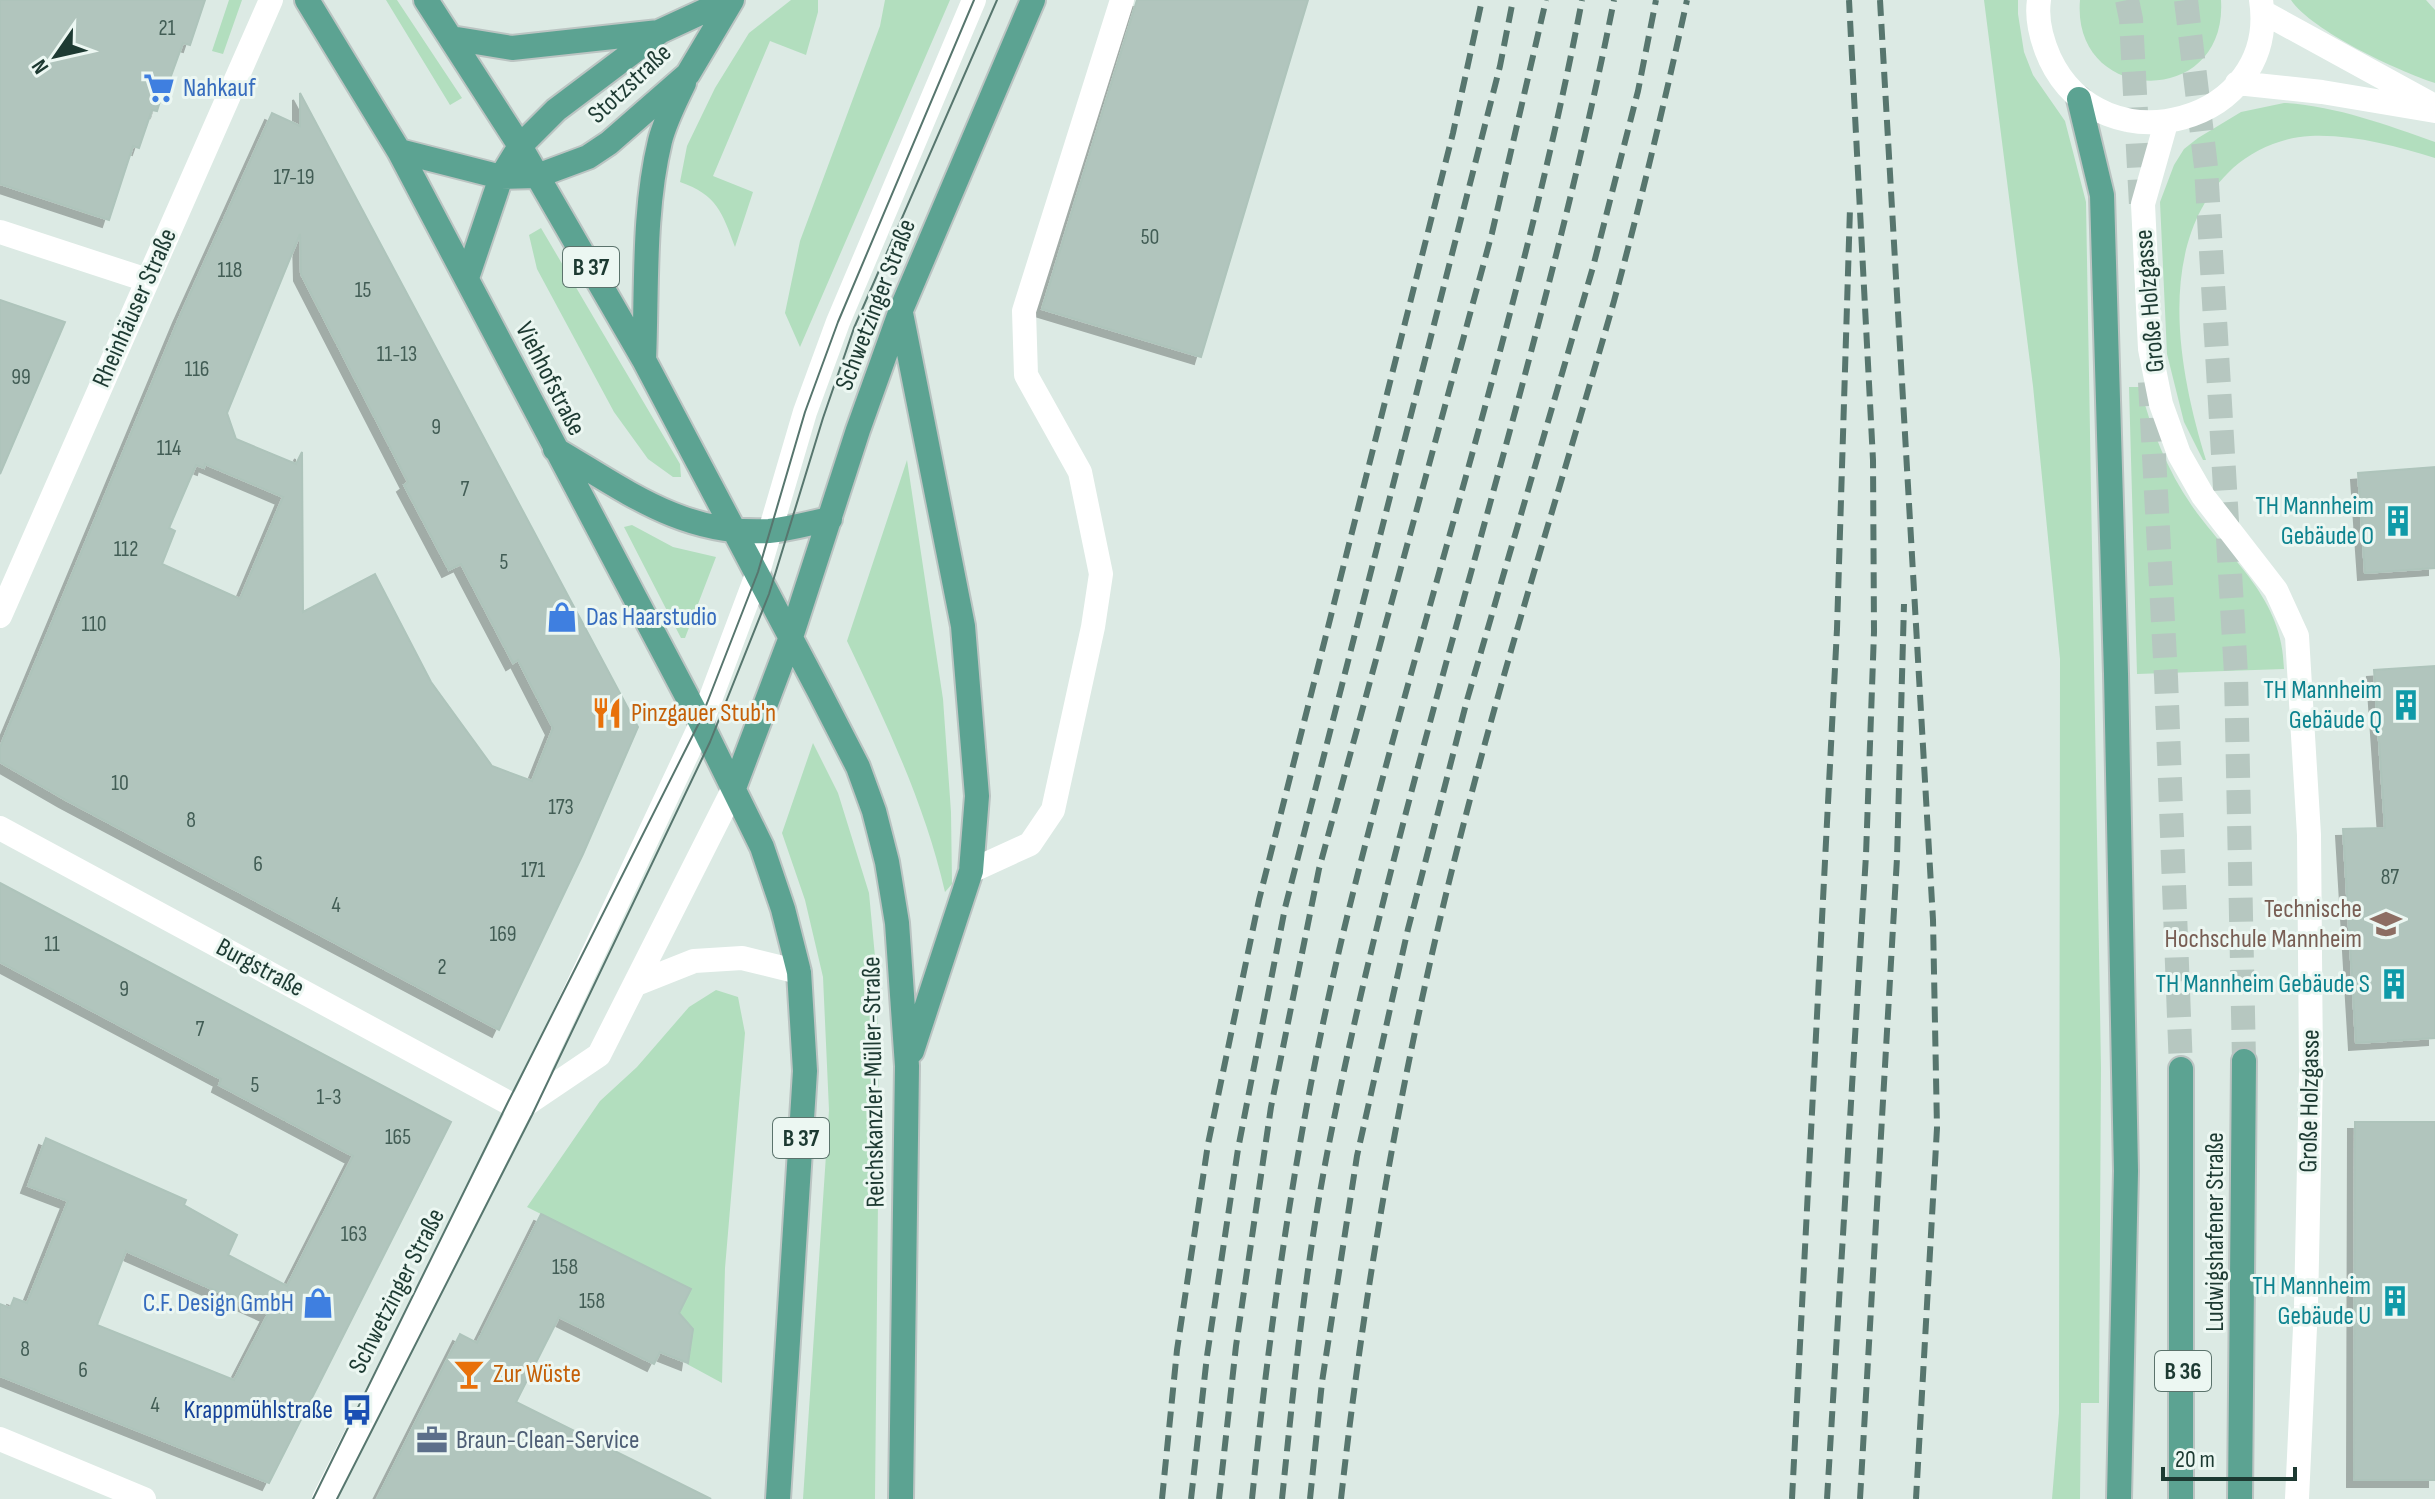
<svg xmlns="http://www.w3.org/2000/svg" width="2435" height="1499" font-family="'Sofia Sans Condensed',sans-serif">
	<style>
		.green { fill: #b2debe }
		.building { fill: #b1c5bd; stroke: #aec4bb; stroke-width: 2; fill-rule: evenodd; filter: url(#shadow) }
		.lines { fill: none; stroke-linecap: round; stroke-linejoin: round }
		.major-tunnel { stroke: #b6c7c0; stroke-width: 24; stroke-dasharray: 24 12; stroke-linecap: butt }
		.major-casing { stroke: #bbc4c2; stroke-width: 28 }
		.minor { stroke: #fff; stroke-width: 24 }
		.major { stroke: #5ca392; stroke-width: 24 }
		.tram { stroke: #57766e; stroke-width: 2 }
		.rail { stroke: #57766e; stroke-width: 6; stroke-dasharray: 16 8; stroke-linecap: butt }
		.labels { text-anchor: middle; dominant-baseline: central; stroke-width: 6; stroke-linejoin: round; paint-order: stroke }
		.number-label { font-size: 22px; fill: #425d55 }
		.shield { fill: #ecf7f2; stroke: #5b736c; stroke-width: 2 }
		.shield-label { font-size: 24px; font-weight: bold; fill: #1d3a32 }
		.street-label { font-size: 26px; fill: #1d3a32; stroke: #ecf7f2 }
		.shop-label { font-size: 26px; fill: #366cbe; stroke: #ecf7f2; text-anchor: start }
		.culture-label { font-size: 26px; fill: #0d838f; stroke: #ecf7f2; text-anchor: end }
		.food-label { font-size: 26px; fill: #c56008; stroke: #ecf7f2; text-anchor: start }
		.education-label { font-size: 26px; fill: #785e54; stroke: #ecf7f2; text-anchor: end }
		.transit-label { font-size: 26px; fill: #164399; stroke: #ecf7f2; text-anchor: end }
		.service-label { font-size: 26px; fill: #4e5e75; stroke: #ecf7f2; text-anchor: start }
	</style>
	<defs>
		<filter id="shadow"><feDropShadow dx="-7" dy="7" stdDeviation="0" flood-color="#0004"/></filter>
	</defs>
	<rect width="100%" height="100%" fill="#dceae4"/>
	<path class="green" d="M229,0H242L223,54L212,51Z
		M386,0H397L462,98L450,105Z
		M791,0H818V12L806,55L770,41L713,176L753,192L735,247C722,212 717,195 680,182L687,146L715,88L749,33Z
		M885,0H950L800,347L785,313L800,241L880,26Z
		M1984,0H2018V14L2024,52L2033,75L2065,121L2086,202L2101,1067L2099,1403H2081L2080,1499H2052L2059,1413L2060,659L2033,386Z
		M2080,0H2221C2228,109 2071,106 2080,0Z
		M2291,0H2426L2435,10V83C2398,71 2312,31 2291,0Z
		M2284,103C2336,106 2386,125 2435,142V158C2395,146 2353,134 2310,136C2283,137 2253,150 2233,168C2154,241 2178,369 2206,460H2203L2184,422L2167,354L2160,202L2174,165L2184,149L2198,138L2241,112Z
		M541,228L680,464L681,477H673L648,459L614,412L537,269L529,235Z
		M2129,387H2140C2151,429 2167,470 2192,506C2230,560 2283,597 2284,669L2137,674Z
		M907,460L943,699L951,812L952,884L945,892C925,804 886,723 847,641Z
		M632,525L673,547L716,557L685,638H681L624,527Z
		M813,743L838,793L869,893L877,978L879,1100L875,1499H803L829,1110L823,977L805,900L782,833Z
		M716,990L738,997L745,1033L725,1268L722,1383L687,1364L693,1329L679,1313L690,1289L527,1207L600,1101L637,1067L689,1007Z"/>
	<path class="building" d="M0,0H205L190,45L183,43L163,98H161L157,111L152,110L139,148L133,146L109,220L0,184Z
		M1137,0H1308L1201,357L1042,309Z
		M300,93L638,727L583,854L499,1030L66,800L0,762V747L180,316L272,113L300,126ZM300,234L301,274L408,482L404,485L449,570L461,564L513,663L518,660L553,728L532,781L492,766L431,682L375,574L303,612L302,452L296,464L236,439L227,413ZM205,464L283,497L240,599L162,564L175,531L169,528L196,465L204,468Z
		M0,300L65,322L0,474Z
		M2435,467V568L2365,573L2358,473Z
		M2435,666V1038L2356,1043L2343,829L2385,828L2374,670Z
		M0,883L451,1122L269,1483L0,1376V1304L10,1308L14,1298L27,1303L68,1201L28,1186L46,1138L186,1200L184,1205L237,1235L228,1255L287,1286L353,1156L219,1085L221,1079L0,962ZM126,1251L268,1314L234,1380L97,1325Z
		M2355,1122H2435V1480H2354Z
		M541,1214L691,1289L679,1313L693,1329L688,1363L660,1352L654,1364L559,1317L516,1402L711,1499H377L460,1334L477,1343Z"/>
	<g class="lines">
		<path class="major-tunnel" d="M2127,0L2131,19L2141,205
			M2186,0L2206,167L2236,674L2244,1061
			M2150,382L2166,677L2181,1069"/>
		<defs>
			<path id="major" d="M307,0L399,151L700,721L762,847L783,909L799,972L805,1071L778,1499
				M426,0L520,146L644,360L820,693L858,767L874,811L887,862L897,923L907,1066L901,1499
				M451,38L512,48L659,32
				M2079,99L2102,195L2116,674L2126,1171L2119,1499
				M399,151L501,177L537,176L588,157L609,143L688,74L732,0
				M467,278L501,177L520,146L556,110L661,31L728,0
				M901,313L963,626L977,796L971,871L912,1051
				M644,360C647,288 643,211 660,141C665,121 675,102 684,83
				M555,449C625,490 683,536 769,531C790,529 810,523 830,519
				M734,788L791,637L858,430L901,310L1033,0
				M2181,1499V1069
				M2240,1499L2244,1061"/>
		</defs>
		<use href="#major" class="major-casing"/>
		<path class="minor" d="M2039,0C2036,20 2042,41 2050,59C2103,171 2280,123 2261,0
			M2263,12L2429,103
			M2237,83L2322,92L2435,111
			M2166,123L2143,204L2150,349L2161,404L2179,454L2203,496L2276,590L2297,636L2309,835L2311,1071L2306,1306L2297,1499
			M0,232L147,280
			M0,616L271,0
			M0,828L520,1109
			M971,871L1030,844L1053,810L1093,627L1101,574L1080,472L1026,375L1024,311L1122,0
			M636,984L694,961L742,958L799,972
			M522,1107L599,1055L734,788
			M0,1439L144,1499
			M324,1499L520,1109L701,724L758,572L805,412L838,322L974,0"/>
		<use href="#major" class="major"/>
		<path class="tram" d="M313,1499L508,1102L700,721L758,572L805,412L838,322L974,0
			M337,1499L532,1115L710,742L769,594L823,418L854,328L997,0"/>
		<path class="rail" d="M1880,0L1933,920L1937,1128L1916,1499
			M1162,1499L1177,1350L1208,1144L1259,900L1453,133L1482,0
			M1191,1499L1207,1356L1238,1149L1285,908L1500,66L1513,0
			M1219,1499L1236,1346L1271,1107L1319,869L1492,233L1546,0
			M1252,1499C1272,1302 1301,1105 1348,913C1423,608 1523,309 1582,0
			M1282,1499C1294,1384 1305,1268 1327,1154C1402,765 1537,389 1614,0
			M1310,1499L1322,1382L1357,1156L1408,929L1467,700L1593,267L1638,91L1656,0
			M1341,1499C1367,1265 1408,1035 1468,807C1512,637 1566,470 1614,301C1641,201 1665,101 1687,0
			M1792,1499L1837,629L1850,208
			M1827,1499L1866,855L1874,632L1873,460L1849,0
			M1860,1499L1897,858L1904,604"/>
	</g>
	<defs>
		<symbol id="supermarket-bare" viewBox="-9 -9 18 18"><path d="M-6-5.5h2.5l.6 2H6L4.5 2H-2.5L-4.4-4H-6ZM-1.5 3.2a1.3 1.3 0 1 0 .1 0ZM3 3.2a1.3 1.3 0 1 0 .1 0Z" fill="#3f7fe0" stroke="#ecf7f2" stroke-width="2.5" paint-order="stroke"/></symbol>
		<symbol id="building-bare" viewBox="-9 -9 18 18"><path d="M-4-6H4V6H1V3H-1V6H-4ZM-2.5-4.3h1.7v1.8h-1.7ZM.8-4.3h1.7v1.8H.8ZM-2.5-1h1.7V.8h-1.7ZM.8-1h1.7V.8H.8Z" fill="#0f9aa8" stroke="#ecf7f2" stroke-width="2.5" paint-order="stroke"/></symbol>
		<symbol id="shop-bare" viewBox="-9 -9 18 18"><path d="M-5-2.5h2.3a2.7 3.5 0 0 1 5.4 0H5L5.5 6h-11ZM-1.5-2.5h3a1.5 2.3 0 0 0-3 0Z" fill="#3f7fe0" stroke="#ecf7f2" stroke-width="2.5" paint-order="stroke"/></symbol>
		<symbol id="restaurant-bare" viewBox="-9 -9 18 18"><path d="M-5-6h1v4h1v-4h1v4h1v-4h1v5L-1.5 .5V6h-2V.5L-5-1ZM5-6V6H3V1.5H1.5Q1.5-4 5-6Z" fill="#e8710a" stroke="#ecf7f2" stroke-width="2.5" paint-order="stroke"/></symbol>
		<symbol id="university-bare" viewBox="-9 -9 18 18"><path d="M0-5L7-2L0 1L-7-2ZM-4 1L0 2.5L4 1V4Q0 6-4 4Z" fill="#8d6e63" stroke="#ecf7f2" stroke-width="2.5" paint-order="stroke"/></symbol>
		<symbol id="bar-bare" viewBox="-9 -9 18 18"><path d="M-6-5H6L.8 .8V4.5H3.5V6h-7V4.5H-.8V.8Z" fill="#e8710a" stroke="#ecf7f2" stroke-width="2.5" paint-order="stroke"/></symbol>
		<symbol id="bus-bare" viewBox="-9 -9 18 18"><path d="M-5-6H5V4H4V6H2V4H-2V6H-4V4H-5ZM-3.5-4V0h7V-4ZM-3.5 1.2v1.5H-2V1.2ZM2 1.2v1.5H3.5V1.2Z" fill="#1a4fb4" stroke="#ecf7f2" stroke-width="2.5" paint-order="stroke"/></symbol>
		<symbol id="office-bare" viewBox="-9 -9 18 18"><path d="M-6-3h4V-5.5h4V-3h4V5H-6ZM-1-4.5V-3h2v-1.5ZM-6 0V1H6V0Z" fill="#5c6f8a" stroke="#ecf7f2" stroke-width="2.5" paint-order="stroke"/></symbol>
	</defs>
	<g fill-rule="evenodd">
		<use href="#supermarket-bare" x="137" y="66" width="44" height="44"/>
		<use href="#building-bare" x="2376" y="499" width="44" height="44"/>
		<use href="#shop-bare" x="540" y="595" width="44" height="44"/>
		<use href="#building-bare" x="2384" y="683" width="44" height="44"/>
		<use href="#restaurant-bare" x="585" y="691" width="44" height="44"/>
		<use href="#university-bare" x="2364" y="902" width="44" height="44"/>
		<use href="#building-bare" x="2372" y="962" width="44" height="44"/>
		<use href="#building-bare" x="2373" y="1279" width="44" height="44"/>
		<use href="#shop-bare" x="296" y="1281" width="44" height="44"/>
		<use href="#bar-bare" x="447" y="1352" width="44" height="44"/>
		<use href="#bus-bare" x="335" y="1388" width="44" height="44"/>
		<use href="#office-bare" x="410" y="1418" width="44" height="44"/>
	</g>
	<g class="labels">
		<g class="number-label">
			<text x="167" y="28">21</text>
			<text x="294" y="177">17-19</text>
			<text x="1150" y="237">50</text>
			<text x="230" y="270">118</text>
			<text x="363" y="290">15</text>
			<text x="397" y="354">11-13</text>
			<text x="197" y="369">116</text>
			<text x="21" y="377">99</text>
			<text x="436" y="427">9</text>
			<text x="169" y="448">114</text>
			<text x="465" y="489">7</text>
			<text x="126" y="549">112</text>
			<text x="504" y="562">5</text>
			<text x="94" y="624">110</text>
			<text x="120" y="783">10</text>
			<text x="561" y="807">173</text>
			<text x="191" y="820">8</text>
			<text x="258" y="864">6</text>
			<text x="533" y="870">171</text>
			<text x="2390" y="877">87</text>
			<text x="336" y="905">4</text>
			<text x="503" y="934">169</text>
			<text x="52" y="944">11</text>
			<text x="442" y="967">2</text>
			<text x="124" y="989">9</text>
			<text x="200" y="1029">7</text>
			<text x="255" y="1085">5</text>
			<text x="329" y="1097">1-3</text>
			<text x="398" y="1137">165</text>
			<text x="354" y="1234">163</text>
			<text x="565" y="1267">158</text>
			<text x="592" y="1301">158</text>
			<text x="25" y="1349">8</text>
			<text x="83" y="1370">6</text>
			<text x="155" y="1405">4</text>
		</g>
		<g class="shield">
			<rect x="563" y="247" width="56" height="40" rx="6"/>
			<rect x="773" y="1118" width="56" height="40" rx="6"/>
			<rect x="2155" y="1351" width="56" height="40" rx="6"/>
		</g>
		<g class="shield-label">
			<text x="591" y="267">B 37</text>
			<text x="801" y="1138">B 37</text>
			<text x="2183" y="1371">B 36</text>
		</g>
		<g class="street-label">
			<text transform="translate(630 84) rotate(-43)">Stotzstraße</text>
			<text transform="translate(2150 301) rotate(-95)">Große Holzgasse</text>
			<text transform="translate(876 305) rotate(-69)">Schwetzinger Straße</text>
			<text transform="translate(135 308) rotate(-66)">Rheinhäuser Straße</text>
			<text transform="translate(550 379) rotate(63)">Viehhofstraße</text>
			<text transform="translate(260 968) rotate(28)">Burgstraße</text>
			<text transform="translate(874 1082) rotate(-91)">Reichskanzler-Müller-Straße</text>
			<text transform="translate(2310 1101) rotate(-89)">Große Holzgasse</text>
			<text transform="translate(2215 1232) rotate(-90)">Ludwigshafener Straße</text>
			<text transform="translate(397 1291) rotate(-63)">Schwetzinger Straße</text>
		</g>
		<g class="shop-label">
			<text x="183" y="88">Nahkauf</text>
			<text x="586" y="617">Das Haarstudio</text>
			<text x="294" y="1303" text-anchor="end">C.F. Design GmbH</text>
		</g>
		<g class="culture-label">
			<text x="2374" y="506">TH Mannheim<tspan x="2374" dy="30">Gebäude O</tspan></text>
			<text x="2382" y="690">TH Mannheim<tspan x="2382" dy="30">Gebäude Q</tspan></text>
			<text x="2370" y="984">TH Mannheim Gebäude S</text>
			<text x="2371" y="1286">TH Mannheim<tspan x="2371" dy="30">Gebäude U</tspan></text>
		</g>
		<g class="food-label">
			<text x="631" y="713">Pinzgauer Stub'n</text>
			<text x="493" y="1374">Zur Wüste</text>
		</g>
		<g class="education-label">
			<text x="2362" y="909">Technische<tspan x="2362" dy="30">Hochschule Mannheim</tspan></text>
		</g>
		<g class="transit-label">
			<text x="333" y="1410">Krappmühlstraße</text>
		</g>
		<g class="service-label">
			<text x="456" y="1440">Braun-Clean-Service</text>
		</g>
	</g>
	<g transform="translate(56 56) rotate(236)" stroke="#ecf7f2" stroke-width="6" paint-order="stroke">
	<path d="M0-6L14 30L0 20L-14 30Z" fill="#1d3a32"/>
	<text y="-12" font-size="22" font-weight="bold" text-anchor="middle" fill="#1d3a32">N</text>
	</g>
	<path d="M2163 1467v12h132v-12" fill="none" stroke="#1d3a32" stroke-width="4"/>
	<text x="2175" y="1467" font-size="24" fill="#1d3a32" stroke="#ecf7f2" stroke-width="6" paint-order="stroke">20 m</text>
</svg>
